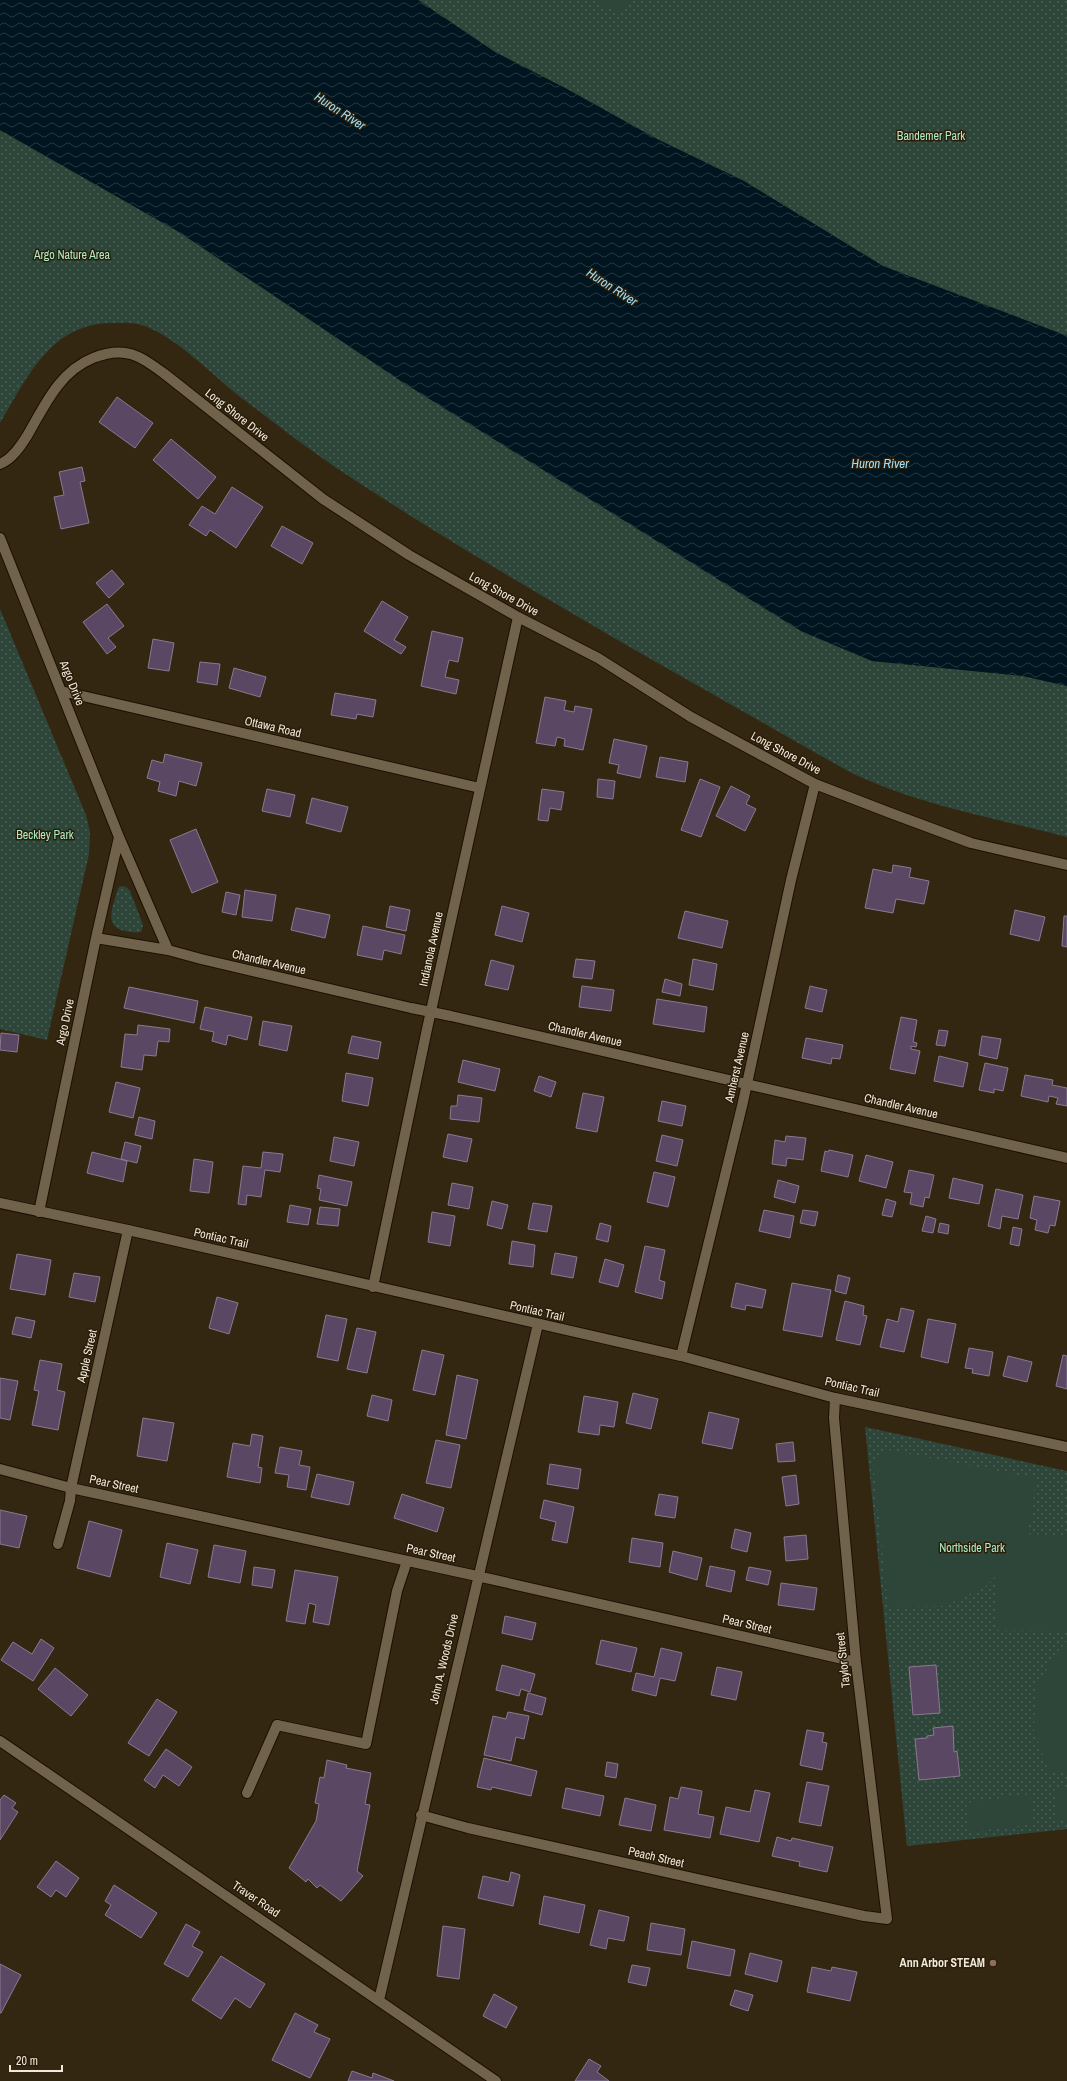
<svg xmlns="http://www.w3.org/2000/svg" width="1067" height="2081" font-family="'Archivo Narrow',sans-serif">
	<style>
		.green { fill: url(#green-dots) }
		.pitch { fill: #2e4639 }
		.water { fill: url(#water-waves) }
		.building { fill: #5a4763; stroke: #897a91 }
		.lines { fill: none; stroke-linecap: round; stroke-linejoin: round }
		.service-casing { stroke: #1b1000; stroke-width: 12 }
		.minor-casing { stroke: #1b1000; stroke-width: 12 }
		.secondary-casing { stroke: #1b1000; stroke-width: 12 }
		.service { stroke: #70624b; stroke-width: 10 }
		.minor { stroke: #70624b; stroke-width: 10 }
		.secondary { stroke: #70624b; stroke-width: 10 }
		.education-dot { fill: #8d6e63; stroke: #2a1e09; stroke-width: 1.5 }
		.labels { text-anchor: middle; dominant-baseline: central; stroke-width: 3; stroke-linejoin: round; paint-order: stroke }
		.park-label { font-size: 12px; fill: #acecc8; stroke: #2a1e09 }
		.street-label { font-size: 12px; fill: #f2e9dd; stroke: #2a1e09 }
		.poi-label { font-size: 12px; font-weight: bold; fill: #f2e9dd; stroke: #2a1e09; text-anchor: end }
		.water-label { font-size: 13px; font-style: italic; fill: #9ae0fe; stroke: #2a1e09 }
	</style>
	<defs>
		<pattern id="green-dots" width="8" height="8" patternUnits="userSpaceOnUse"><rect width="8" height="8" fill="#2e4639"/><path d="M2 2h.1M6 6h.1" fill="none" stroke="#4d6155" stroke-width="1.8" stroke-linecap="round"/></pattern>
		<pattern id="water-waves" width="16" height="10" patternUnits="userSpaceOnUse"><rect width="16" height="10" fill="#001520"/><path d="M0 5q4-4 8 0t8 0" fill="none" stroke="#263740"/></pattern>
	</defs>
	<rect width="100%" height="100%" fill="#342712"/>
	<path class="green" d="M418,0H1067V336L883,266L744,181L657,139L567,89L495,52Z
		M0,130L179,232L404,383L801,631L872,661L1023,676L1067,686V837C995,818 914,804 848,771C676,673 503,578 338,469C302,445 268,418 234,392C210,372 169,331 138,324C129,322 117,323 107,323C49,326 26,380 0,423Z
		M0,609L86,815L90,832L89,854L47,1040L0,1029Z
		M121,886L126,887L130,891L143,925L141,932C135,933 131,932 125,931C102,926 114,905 118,888Z
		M865,1427L1067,1471V1829L907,1846Z"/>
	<path class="pitch" d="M598,0H632V2L618,11L602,7Z
		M888,1450L1035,1478L1033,1513L1026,1534L1067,1535V1631L996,1630V1576L986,1586L945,1606L888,1607L873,1461Z
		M1067,1641V1773H1049L1034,1730L1036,1688L1056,1653Z
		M1067,1789V1819L1057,1820L1054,1790Z
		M1030,1794L1034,1824L970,1832L966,1803Z"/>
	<path class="water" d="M0,0H418L495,52L567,89L657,139L744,181L883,266L1067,336V686L1023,676L872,661L801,631L404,383L179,232L0,130Z"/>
	<path class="building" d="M117,397L153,423L135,448L99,422Z
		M171,439L216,477L198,499L153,460Z
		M82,467L85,481L80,482L89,523L61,529L54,497L64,495L59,472Z
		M232,487L263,507L236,548L210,530L206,536L189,525L202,506L215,514Z
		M282,526L313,543L302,564L271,546Z
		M112,570L124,584L109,598L96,583Z
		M382,601L408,617L394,640L406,647L401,654L364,631Z
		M107,604L124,626L108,638L116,647L107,654L83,622Z
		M432,631L463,638L458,662L449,660L445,677L459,680L456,694L421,686Z
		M153,639L174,643L169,671L148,668Z
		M200,662L220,664L217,685L197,682Z
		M234,668L266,677L260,697L229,688Z
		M335,693L376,700L373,717L357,714L356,719L331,715Z
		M545,697L566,701L564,710L574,712L575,706L592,709L583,750L564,746L565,739L557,737L555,746L536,743Z
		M614,739L647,746L640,778L617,773L619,765L609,763Z
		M165,754L202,763L196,786L179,781L176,796L158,791L160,782L147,778L152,760L163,763Z
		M660,757L688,762L685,782L656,777Z
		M598,779L615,781L613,799L597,797Z
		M700,779L720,787L701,837L681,830Z
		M731,786L750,796L746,804L756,809L745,831L716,816Z
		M267,789L295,795L290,817L262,811Z
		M542,789L564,792L561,810L550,808L548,821L538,820Z
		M312,798L348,807L341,832L306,823Z
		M196,829L218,882L192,893L170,840Z
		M893,865L911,868L909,877L929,881L924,904L896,899L893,913L865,908L873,869L892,873Z
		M245,890L276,895L272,921L242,917Z
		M226,892L240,895L236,915L222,912Z
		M390,906L410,910L406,931L386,927Z
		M502,906L529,913L522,942L495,935Z
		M296,908L330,915L325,938L291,930Z
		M1015,910L1045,917L1039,941L1010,934Z
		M685,911L728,921L722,948L678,938Z
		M1064,916H1067V947L1062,946Z
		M363,926L405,935L401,954L384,950L382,960L357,955Z
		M576,959L595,961L592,979L573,977Z
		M693,959L717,964L713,990L689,985Z
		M491,960L514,966L508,990L485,985Z
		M665,979L682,984L680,996L662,992Z
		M582,986L614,990L611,1011L579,1007Z
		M810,986L827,990L822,1012L805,1008Z
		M129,987L198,1001L194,1023L124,1008Z
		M657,999L707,1007L704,1032L653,1024Z
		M205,1007L252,1017L247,1040L228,1035L226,1045L212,1041L214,1032L200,1029Z
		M901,1017L917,1020L913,1042L917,1043L916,1047L911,1046V1049L920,1051L915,1074L890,1069Z
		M263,1021L292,1026L287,1051L259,1045Z
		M138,1025L170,1029L169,1042L158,1041L156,1056L144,1055L142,1070L121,1067L125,1034L137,1035Z
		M939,1030L948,1031L945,1046L936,1045Z
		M1,1033L19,1035L17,1052L0,1050Z
		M352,1036L381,1042L378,1059L348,1053Z
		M982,1036L1001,1039L997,1059L979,1055Z
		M806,1038L843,1045L840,1059L832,1058L831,1064L802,1058Z
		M939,1056L968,1063L963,1087L934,1081Z
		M463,1060L500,1069L495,1091L458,1082Z
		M985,1063L1008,1068L1003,1091L994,1089V1093L979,1090Z
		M346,1073L373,1078L368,1106L342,1101Z
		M1025,1075L1053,1080L1052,1085L1067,1088V1106L1056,1104L1058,1098L1049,1096L1048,1102L1021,1096Z
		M539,1076L556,1082L551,1097L534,1091Z
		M116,1082L140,1088L133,1118L109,1112Z
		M583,1093L604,1097L597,1132L576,1128Z
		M458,1095L482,1098L479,1122L450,1119L451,1106H457Z
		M662,1101L686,1106L682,1126L658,1121Z
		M139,1117L155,1121L152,1139L135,1135Z
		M448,1134L472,1139L467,1162L443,1157Z
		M662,1135L683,1140L677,1166L656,1161Z
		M786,1136L806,1138L803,1160L787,1158L786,1166L772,1164L775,1140L785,1142Z
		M334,1137L359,1142L354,1166L330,1161Z
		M125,1142L141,1146L137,1163L121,1159Z
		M829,1150L853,1155L848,1177L821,1171L825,1151L828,1152Z
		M92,1152L127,1161L123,1182L87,1173Z
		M263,1152L283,1154L280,1172L265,1170L261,1197L247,1195L246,1205L238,1204L243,1166L261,1168Z
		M866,1155L893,1162L886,1188L859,1181Z
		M194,1159L213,1162L209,1193L190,1191Z
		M909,1170L934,1175L929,1198L925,1197L923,1207L910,1204L912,1193L904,1192Z
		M654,1172L675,1177L668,1207L647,1202Z
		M319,1175L352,1182L347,1206L319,1200L321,1189L317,1188Z
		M953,1178L983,1185L979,1204L949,1198Z
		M778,1180L799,1186L795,1203L774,1197Z
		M452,1183L473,1187L469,1209L448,1205Z
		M996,1189L1023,1195L1018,1219L1002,1216L1000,1229L988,1226Z
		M1034,1196L1060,1201L1055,1226L1050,1225L1048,1233L1035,1230L1037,1220L1030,1218Z
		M886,1199L896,1202L892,1217L882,1215Z
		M492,1201L508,1205L502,1229L487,1225Z
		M533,1203L552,1206L547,1232L528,1229Z
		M290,1205L311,1209L308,1225L287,1222Z
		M320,1207L340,1209L338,1226L317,1224Z
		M764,1210L794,1216L790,1238L759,1231Z
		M803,1210L818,1212L815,1226L800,1223Z
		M432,1212L455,1216L450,1246L428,1242Z
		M926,1216L936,1219L933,1233L922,1231Z
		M600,1223L611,1226L608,1242L596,1239Z
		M940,1223L949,1225L948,1234L938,1232Z
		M1013,1227L1022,1229L1019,1246L1010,1244Z
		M512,1241L535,1245L533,1267L509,1264Z
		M645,1246L665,1250L659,1280L665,1282L662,1299L635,1292Z
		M555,1253L577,1257L573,1278L551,1274Z
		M17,1254L51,1260L45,1295L10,1289Z
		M605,1259L624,1265L618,1287L599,1282Z
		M74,1273L100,1277L95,1302L69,1297Z
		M838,1275L850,1278L846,1294L835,1291Z
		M736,1283L766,1290L762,1308L746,1305L745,1310L731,1307Z
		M792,1283L831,1290L822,1337L783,1330Z
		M217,1297L238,1303L229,1334L209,1328Z
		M845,1301L864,1306L863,1315L867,1316L860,1345L836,1340Z
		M901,1308L914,1311L904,1352L880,1347L887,1319L898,1322Z
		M326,1315L347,1319L338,1361L317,1357Z
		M16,1317L35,1321L31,1338L12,1334Z
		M928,1319L956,1324L948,1363L921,1357Z
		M357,1328L376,1332L367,1373L347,1369Z
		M969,1348L993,1352L989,1376L972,1373L973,1369L965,1368Z
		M422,1350L444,1355L435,1395L413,1390Z
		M1063,1355L1067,1356V1389L1056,1386Z
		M1008,1356L1032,1362L1027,1382L1003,1376Z
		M40,1360L62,1364L57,1390L65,1392L58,1430L32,1425L39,1391L34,1390Z
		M457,1375L478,1380L466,1439L446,1435Z
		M0,1378L18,1381L10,1420L0,1418Z
		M633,1393L658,1399L651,1429L626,1423Z
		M372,1395L392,1400L388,1421L367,1416Z
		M584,1396L618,1402L614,1427L600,1425L599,1435L578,1432Z
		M709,1412L739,1419L732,1449L702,1443Z
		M143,1418L174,1423L167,1461L137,1456Z
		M252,1434L263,1436L258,1467L262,1468L260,1483L227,1477L233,1443L250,1446Z
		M436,1440L460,1445L451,1488L426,1483Z
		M793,1442L795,1461L778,1462L776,1444Z
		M280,1447L302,1451L299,1465L310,1467L306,1490L287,1487L289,1475L275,1473Z
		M550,1464L581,1469L578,1489L547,1484Z
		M317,1474L354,1482L349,1505L311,1497Z
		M796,1475L799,1504L786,1506L782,1477Z
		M402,1494L444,1508L437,1532L394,1518Z
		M659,1494L678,1497L675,1518L655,1515Z
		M544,1500L574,1507L567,1543L552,1540L556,1522L540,1518Z
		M0,1510L27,1516L19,1548L0,1544Z
		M89,1521L122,1530L110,1577L77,1568Z
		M735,1529L751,1533L747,1552L731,1548Z
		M806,1535L808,1559L786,1561L784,1537Z
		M632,1538L663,1543L660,1567L629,1562Z
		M167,1543L198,1550L190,1584L160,1577Z
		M214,1545L246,1551L240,1583L208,1577Z
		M673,1551L702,1558L697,1580L669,1572Z
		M710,1566L735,1571L731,1592L706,1586Z
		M254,1567L275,1570L272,1588L252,1585Z
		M749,1567L771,1571L768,1585L746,1580Z
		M295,1570L338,1577L329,1625L313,1622L316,1605L309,1603L305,1624L286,1621Z
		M781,1583L817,1588L814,1610L778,1605Z
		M505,1616L536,1623L532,1640L502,1633Z
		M41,1639L54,1648L33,1681L1,1660L13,1642L32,1654Z
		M601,1640L637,1648L631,1672L596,1664Z
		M661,1648L682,1653L675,1681L660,1678L656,1696L632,1690L636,1673L654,1677Z
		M502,1665L535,1674L530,1692L521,1689L519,1696L496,1690Z
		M936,1665L940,1713L913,1715L909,1667Z
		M717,1667L742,1672L736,1700L711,1695Z
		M55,1668L88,1695L71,1716L38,1689Z
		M528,1693L546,1698L542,1715L524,1710Z
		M157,1699L177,1712L149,1756L128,1743Z
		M508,1712L529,1716L524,1739L516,1737L511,1761L484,1755L493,1716L506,1719Z
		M953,1726L954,1752L957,1751L960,1776L919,1780L915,1739L927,1738V1736L934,1735L933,1728Z
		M807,1730L824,1733L822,1742L827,1743L822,1770L800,1765Z
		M166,1749L192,1767L179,1786L163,1775L155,1788L144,1780Z
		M484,1758L537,1771L531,1796L492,1787L491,1790L477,1787Z
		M327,1760L347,1765L346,1768L371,1773L365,1804L370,1805L357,1871L363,1876L341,1901L320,1885L317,1888L308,1879L306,1882L289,1868L316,1821L319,1804L315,1803L320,1777L324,1778Z
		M607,1762L618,1764L616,1778L605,1776Z
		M807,1782L829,1786L821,1826L799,1822Z
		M681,1787L702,1791L698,1814L714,1817L710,1838L664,1830L670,1797L678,1799Z
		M566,1788L604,1796L600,1816L562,1808Z
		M755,1790L770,1793L759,1842L720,1834L726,1807L750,1812Z
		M4,1795L16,1803L12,1808L18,1812L0,1840V1800Z
		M625,1798L656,1805L651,1831L619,1825Z
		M777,1837L791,1841L792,1838L833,1847L827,1872L799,1866L800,1862L772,1856Z
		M56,1861L79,1878L66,1897L56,1890L51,1897L37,1887Z
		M511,1872L520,1875L513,1906L478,1898L483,1876L509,1882Z
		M114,1885L157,1913L141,1938L105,1915L111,1905L105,1901Z
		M544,1896L585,1905L579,1933L539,1924Z
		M599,1910L629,1917L624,1941L608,1938L606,1949L590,1945Z
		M651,1923L685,1929L681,1955L647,1950Z
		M186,1924L200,1932L192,1946L203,1952L188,1977L164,1964Z
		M443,1926L465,1929L459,1979L437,1976Z
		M692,1941L735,1950L730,1976L687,1968Z
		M750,1953L782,1961L777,1982L745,1974Z
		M221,1956L265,1984L250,2008L235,1998L221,2019L192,2000Z
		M0,1964L21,1975L1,2013H0Z
		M632,1965L650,1968L646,1986L628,1982Z
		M812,1967L831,1971L832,1967L857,1972L850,2001L807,1992Z
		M735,1990L753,1995L748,2011L730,2005Z
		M494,1994L517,2007L506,2028L483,2016Z
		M295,2013L318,2025L314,2032L330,2039L310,2078L272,2060Z
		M589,2059L601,2066L597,2072L609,2081H575Z
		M352,2071L372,2078L373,2073L394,2081H348Z"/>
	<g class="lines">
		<defs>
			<path id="service" d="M58,1544L70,1501L71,1488
				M247,1793L277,1725L366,1744L397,1591L407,1561"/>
			<path id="minor" d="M0,464C12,459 20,447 27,436C45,405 59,372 93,358C126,345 140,356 166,375L323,499L409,555L518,617L598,658L691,717L815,784L893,814L971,843L1067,865
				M0,538L119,837L96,938L39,1212
				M61,691L480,788
				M119,837L168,950
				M96,938L168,950L201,959L411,1008L451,1016L1067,1158
				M373,1287L427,1029L518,617
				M681,1356L743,1102L791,880L815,784
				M0,1469L71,1488L477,1576L856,1662
				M71,1488L128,1230
				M0,1741L496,2081
				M421,1815L468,1828L864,1916L887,1919L856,1662L834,1418L835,1398
				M379,2000L538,1324"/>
			<path id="secondary" d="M0,1203L128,1230L681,1356L835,1398L1067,1447"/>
		</defs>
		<use href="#service" class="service-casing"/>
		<use href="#minor" class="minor-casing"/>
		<use href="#secondary" class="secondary-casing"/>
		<use href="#service" class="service"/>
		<use href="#minor" class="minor"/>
		<use href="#secondary" class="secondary"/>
	</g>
	<circle class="education-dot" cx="993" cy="1963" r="4"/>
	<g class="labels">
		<g class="park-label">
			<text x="931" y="136">Bandemer Park</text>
			<text x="72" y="255">Argo Nature Area</text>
			<text x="45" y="835">Beckley Park</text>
			<text x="972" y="1548">Northside Park</text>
		</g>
		<g class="street-label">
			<text transform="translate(237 415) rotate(38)">Long Shore Drive</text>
			<text transform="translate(504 594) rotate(29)">Long Shore Drive</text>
			<text transform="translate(72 683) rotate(68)">Argo Drive</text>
			<text transform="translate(273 727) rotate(13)">Ottawa Road</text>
			<text transform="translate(786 753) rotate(28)">Long Shore Drive</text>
			<text transform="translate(431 949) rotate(-78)">Indianola Avenue</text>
			<text transform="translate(269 962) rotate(13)">Chandler Avenue</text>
			<text transform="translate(65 1022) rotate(-78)">Argo Drive</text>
			<text transform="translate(585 1034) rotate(13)">Chandler Avenue</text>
			<text transform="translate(737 1067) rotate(-77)">Amherst Avenue</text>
			<text transform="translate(901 1106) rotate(13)">Chandler Avenue</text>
			<text transform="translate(221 1238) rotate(13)">Pontiac Trail</text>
			<text transform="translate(537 1311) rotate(13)">Pontiac Trail</text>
			<text transform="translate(87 1356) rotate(-77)">Apple Street</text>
			<text transform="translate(852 1387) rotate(13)">Pontiac Trail</text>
			<text transform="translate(114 1484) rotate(12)">Pear Street</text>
			<text transform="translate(431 1553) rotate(12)">Pear Street</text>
			<text transform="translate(747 1624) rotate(13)">Pear Street</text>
			<text transform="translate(444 1659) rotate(-77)">John A. Woods Drive</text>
			<text transform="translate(843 1660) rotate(-96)">Taylor Street</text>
			<text transform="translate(656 1857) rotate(13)">Peach Street</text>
			<text transform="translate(256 1899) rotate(34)">Traver Road</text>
		</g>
		<g class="poi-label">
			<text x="985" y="1963">Ann Arbor STEAM</text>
		</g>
		<g class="water-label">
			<text transform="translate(340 111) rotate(33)">Huron River</text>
			<text transform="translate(612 287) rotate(33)">Huron River</text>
			<text x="880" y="463">Huron River</text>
		</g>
	</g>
	<path d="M10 2065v6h52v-6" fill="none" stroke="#f2e9dd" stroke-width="2"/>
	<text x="16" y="2065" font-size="12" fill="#f2e9dd" stroke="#2a1e09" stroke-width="3" paint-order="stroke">20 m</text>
</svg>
